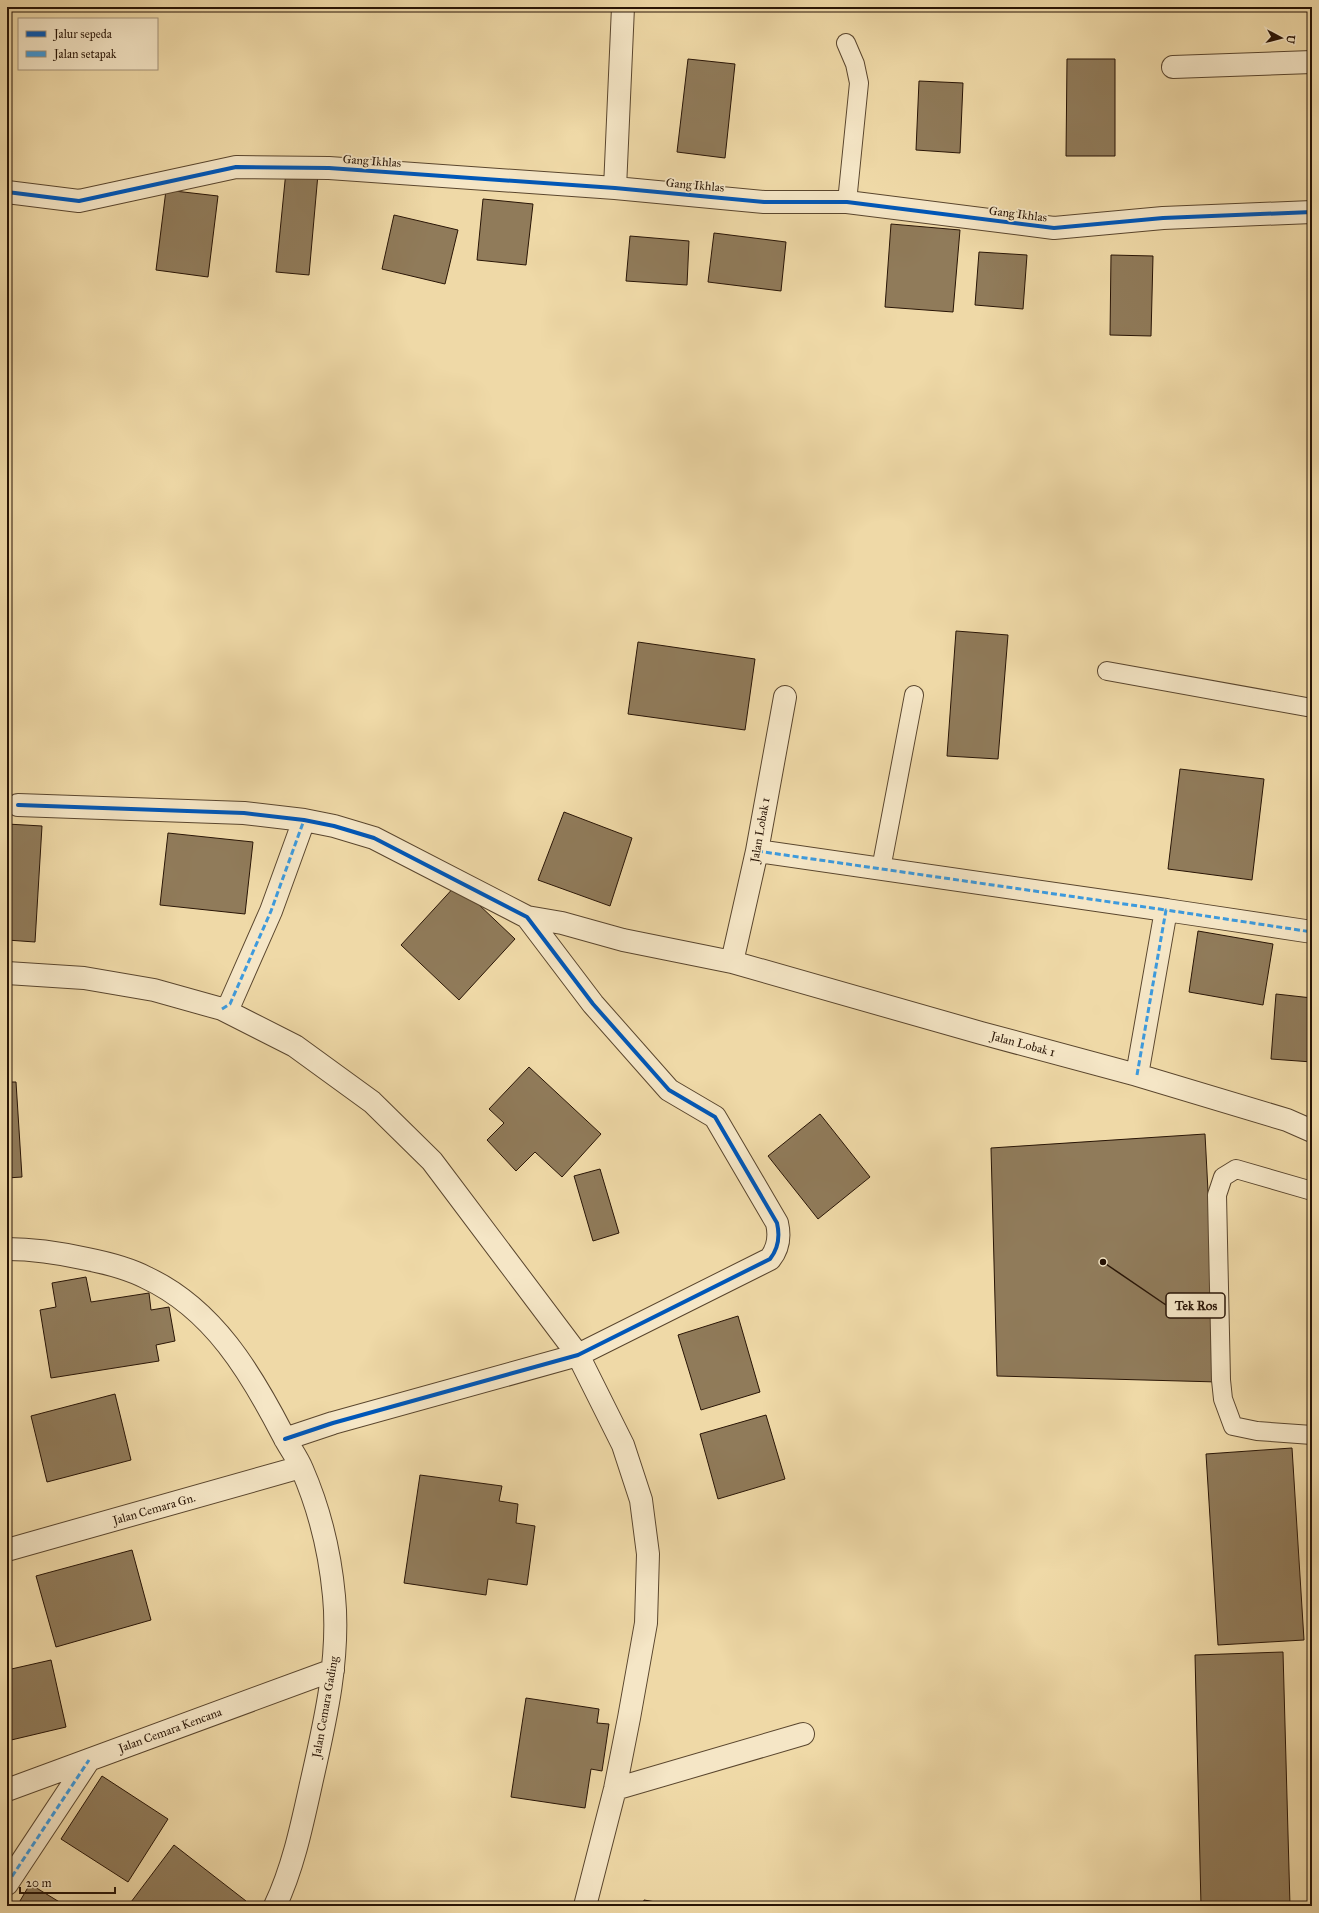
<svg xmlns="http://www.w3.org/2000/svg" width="1319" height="1913" font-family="'IM FELL Great Primer',serif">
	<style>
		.building { fill: #907b5a; stroke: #291506 }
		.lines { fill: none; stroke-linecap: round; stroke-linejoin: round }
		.lane-casing { stroke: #5a462e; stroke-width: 20 }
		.street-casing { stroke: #5a462e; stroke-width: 24 }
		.lane { stroke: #f5e6c6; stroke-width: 18 }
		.street { stroke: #f5e6c6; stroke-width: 22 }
		.quiet { stroke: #3d9add; stroke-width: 3; stroke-dasharray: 6 3; stroke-linecap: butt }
		.cycleway-casing { stroke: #f5e6c6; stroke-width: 6 }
		.cycleway { stroke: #0057b8; stroke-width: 4 }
		.labels { text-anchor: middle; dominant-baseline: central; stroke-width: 3.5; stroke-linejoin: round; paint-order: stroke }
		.street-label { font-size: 12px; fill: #291506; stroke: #f5e6c6 }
		.leader { fill: none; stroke: #291506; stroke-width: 1.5 }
		.callout-dot { fill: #291506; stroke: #f5e6c6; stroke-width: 1.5 }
		.callout { fill: #f5e6c6; stroke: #291506; stroke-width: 1.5 }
		.callout-label { font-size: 13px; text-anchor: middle; font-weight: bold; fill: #291506 }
	</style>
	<rect width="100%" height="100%" fill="#efd9a7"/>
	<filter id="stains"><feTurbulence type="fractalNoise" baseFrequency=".005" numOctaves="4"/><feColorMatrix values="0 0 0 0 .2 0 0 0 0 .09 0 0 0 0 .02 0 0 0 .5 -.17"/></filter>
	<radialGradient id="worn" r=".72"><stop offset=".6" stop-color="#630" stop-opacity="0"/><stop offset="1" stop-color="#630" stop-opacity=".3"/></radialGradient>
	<path class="building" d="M688,59L735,64L725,158L677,152Z
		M1067,59H1115V156H1066Z
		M919,81L963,83L960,153L916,150Z
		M286,171L318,174L309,275L276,272Z
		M166,190L218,196L208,277L156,270Z
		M483,199L533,204L526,265L477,260Z
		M394,215L458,230L445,284L382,269Z
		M891,224L960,230L953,312L885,307Z
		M714,233L786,242L781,291L708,282Z
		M630,236L689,241L687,285L626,281Z
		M979,252L1027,255L1023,309L975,305Z
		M1111,255L1153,256L1151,336L1110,335Z
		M956,631L1008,635L998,759L947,756Z
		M638,642L755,659L745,730L628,714Z
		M1180,769L1264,779L1252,880L1168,869Z
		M564,812L632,838L610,906L538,880Z
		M7,824L42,826L35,942L7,940Z
		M168,833L253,842L245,914L160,905Z
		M457,884L515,939L459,1000L401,945Z
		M1198,931L1273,944L1263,1005L1189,992Z
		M1276,994L1312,998V1062L1271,1059Z
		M529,1067L601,1134L562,1177L535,1152L516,1171L487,1140L504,1123L489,1109Z
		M7,1082H16L22,1177L7,1178Z
		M820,1114L870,1177L818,1219L768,1156Z
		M1205,1134L1218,1382L997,1376L991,1148Z
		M600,1169L619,1233L593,1241L574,1176Z
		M86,1277L91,1302L149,1293L151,1310L169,1307L175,1341L156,1345L159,1361L51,1378L40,1310L56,1307L52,1283Z
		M738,1316L760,1392L701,1410L678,1335Z
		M115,1394L131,1460L47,1482L31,1416Z
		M766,1415L785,1479L718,1499L700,1434Z
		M1292,1448L1304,1640L1218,1645L1206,1454Z
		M420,1475L502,1486L499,1501L518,1504L516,1523L535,1526L527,1585L488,1579L486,1595L404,1583Z
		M132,1550L151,1620L56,1647L36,1576Z
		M1283,1652L1290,1906H1201L1195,1655Z
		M51,1660L66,1727L7,1741V1670Z
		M526,1698L599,1709L597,1723L609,1724L602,1771L591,1769L585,1808L511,1797Z
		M102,1776L168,1819L128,1882L61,1839Z
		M174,1845L246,1901L242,1906H128Z
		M30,1884L66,1906H17Z
		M644,1900L679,1906H643Z"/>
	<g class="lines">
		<defs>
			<path id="lane" d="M846,43L855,64L859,83L847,202
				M1107,671L1312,708
				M881,869L914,695
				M1312,1191L1236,1169L1223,1177L1217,1195L1221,1380L1223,1399L1233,1426L1257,1431L1312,1435"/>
			<path id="street" d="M1173,67L1312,62
				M615,188L623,7
				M7,192L79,201L236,167L329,168L615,188L764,202H847L1054,228L1163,218L1312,212
				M785,697L757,851L732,962L981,1033L1137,1075L1287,1120L1312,1131
				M18,805L244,813L304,820L334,826L374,838L527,917L593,1004L669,1090L715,1117L777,1223C780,1236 778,1249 770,1259L578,1355L333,1423L285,1439
				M757,851L1166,910
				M527,917L562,923L623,940L732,962
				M7,973L84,978L154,990L222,1009L295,1046L372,1102L432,1161L578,1355L623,1445L641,1500L648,1554L646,1623L629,1718L615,1789L585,1906
				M222,1009L230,1004L271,911L304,820
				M1137,1075L1166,910L1312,932
				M7,1249C34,1249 60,1253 87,1259C107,1263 128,1268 147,1278C213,1309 251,1373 283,1435C289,1447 297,1457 302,1469C319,1508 330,1553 334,1596C340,1659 325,1722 311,1784C302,1825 293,1868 275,1906
				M7,1550L301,1467
				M615,1789L803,1734
				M7,1790L333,1670
				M7,1884L89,1760"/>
		</defs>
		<use href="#lane" class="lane-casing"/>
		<use href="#street" class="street-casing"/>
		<use href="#lane" class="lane"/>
		<use href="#street" class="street"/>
		<path class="quiet" d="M757,851L1166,910
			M222,1009L230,1004L271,911L304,820
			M1137,1075L1166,910L1312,932
			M7,1884L89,1760"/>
		<defs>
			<path id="cycleway" d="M7,192L79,201L236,167L329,168L615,188L764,202H847L1054,228L1163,218L1312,212
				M18,805L244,813L304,820L334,826L374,838L527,917L593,1004L669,1090L715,1117L777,1223C780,1236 778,1249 770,1259L578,1355L333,1423L285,1439"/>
		</defs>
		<use href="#cycleway" class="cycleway-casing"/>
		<use href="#cycleway" class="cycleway"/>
	</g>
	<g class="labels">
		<g class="street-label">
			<text transform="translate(372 161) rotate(4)">Gang Ikhlas</text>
			<text transform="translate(695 185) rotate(5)">Gang Ikhlas</text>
			<text transform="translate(1018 214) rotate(7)">Gang Ikhlas</text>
			<text transform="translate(760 830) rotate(-80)">Jalan Lobak 1</text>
			<text transform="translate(1023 1044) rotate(15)">Jalan Lobak 1</text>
			<text transform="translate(154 1509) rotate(-16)">Jalan Cemara Gn.</text>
			<text transform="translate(325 1707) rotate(-80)">Jalan Cemara Gading</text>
			<text transform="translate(170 1730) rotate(-20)">Jalan Cemara Kencana</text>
		</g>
	</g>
	<path class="leader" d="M1103 1262L1166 1305"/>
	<circle class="callout-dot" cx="1103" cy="1262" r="4"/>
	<rect class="callout" x="1166" y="1293" width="59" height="25" rx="4"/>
	<g class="callout-label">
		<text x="1196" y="1310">Tek Ros</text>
	</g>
	<rect width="1319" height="1913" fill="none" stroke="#efd9a7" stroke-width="24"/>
	<rect x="8" y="8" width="1303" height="1897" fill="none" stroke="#291506" stroke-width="2"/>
	<rect x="12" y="12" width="1295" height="1889" fill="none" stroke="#291506"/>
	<rect x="18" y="18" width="140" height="52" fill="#f5e6c6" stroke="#a39279"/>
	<rect x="26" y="31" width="20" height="6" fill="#0057b8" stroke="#a39279"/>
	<text x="54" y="38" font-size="12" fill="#291506">Jalur sepeda</text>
	<rect x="26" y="51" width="20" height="6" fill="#3d9add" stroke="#a39279"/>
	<text x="54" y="58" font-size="12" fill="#291506">Jalan setapak</text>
	<g transform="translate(1281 38) rotate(97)" stroke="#f5e6c6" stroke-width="3" paint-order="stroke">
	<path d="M0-3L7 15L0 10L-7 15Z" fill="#291506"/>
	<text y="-6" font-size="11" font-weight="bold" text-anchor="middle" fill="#291506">U</text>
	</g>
	<path d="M20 1887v6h95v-6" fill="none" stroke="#291506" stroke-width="2"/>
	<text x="26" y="1887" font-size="12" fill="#291506" stroke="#f5e6c6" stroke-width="3" paint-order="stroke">20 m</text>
	<rect width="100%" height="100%" filter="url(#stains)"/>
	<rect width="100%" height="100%" fill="url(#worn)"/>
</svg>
